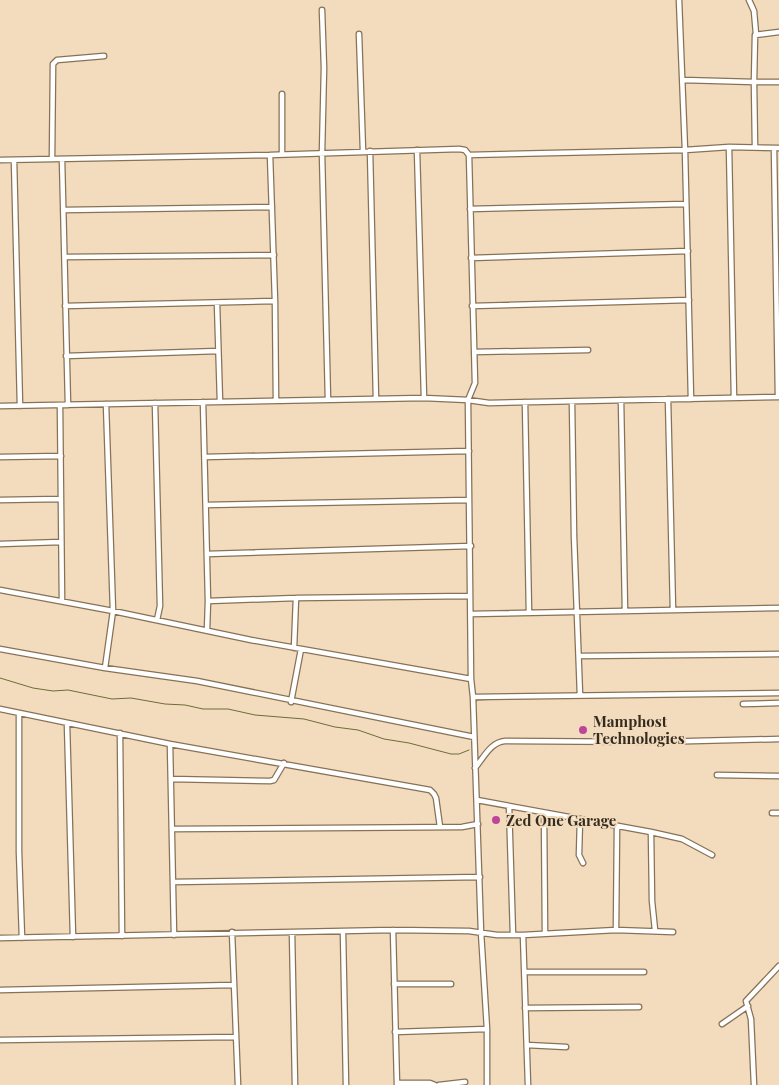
<svg xmlns="http://www.w3.org/2000/svg" width="779" height="1085" font-family="'Playfair Display',serif">
	<style>
		.lines { fill: none; stroke-linecap: round; stroke-linejoin: round }
		.stream { stroke: #6d6c38; stroke-width: 1 }
		.minor-casing { stroke: #877256; stroke-width: 7 }
		.minor { stroke: #fff; stroke-width: 4.5 }
		.poi-dot { fill: #be459a; stroke: #f3dcbd; stroke-width: 2 }
		.labels { text-anchor: middle; dominant-baseline: central; stroke-width: 4; stroke-linejoin: round; paint-order: stroke }
		.poi-label { font-size: 15px; font-weight: bold; fill: #342b20; stroke: #f3dcbd; text-anchor: start }
	</style>
	<rect width="100%" height="100%" fill="#f3dcbd"/>
	<g class="lines">
		<path class="stream" d="M0,678L33,688L53,691L68,690L112,699L131,698L165,704L185,705L203,709H228L255,715L304,719L335,727L358,730L384,739L409,743L451,754H459L469,750
			M475,703L477,700L501,699L662,697"/>
		<defs>
			<path id="minor" d="M679,0L685,150L691,399
				M749,0L754,11L756,34
				M322,10L324,68L322,153L328,400
				M359,34L363,151
				M683,80L754,82L755,35L779,32
				M282,94V154
				M729,147L734,398
				M755,147L754,82H779
				M774,148L778,397
				M417,150L424,398
				M370,151L376,399
				M270,155L275,301L276,401
				M469,155L475,383L468,400L471,679L473,697L481,932L487,1029V1085
				M52,159L53,64L57,60L104,56
				M62,159L68,405
				M0,160L270,155L459,149L465,150L469,155L685,150L729,147L779,148
				M14,160L20,406
				M470,209L686,204
				M64,210L272,207
				M65,257L274,255
				M471,258L688,251
				M217,303L220,402
				M65,306L275,301
				M472,306L689,300
				M474,352L588,350
				M66,356L218,351
				M668,399L673,610
				M621,400L625,611
				M203,402L208,601L207,630
				M525,402L529,613
				M572,402L574,536L580,695
				M155,403L160,606L157,620
				M60,405L62,601
				M0,406L424,398L468,400L489,403L779,397
				M0,457L61,456
				M205,457L469,451
				M0,500L60,499
				M206,505L469,500
				M0,544L61,542
				M207,554L471,546
				M0,590L113,611L251,640L471,679
				M208,601L296,598L470,596
				M471,614L779,608
				M294,648L296,598
				M0,649L105,668L197,681L474,737
				M579,656L779,654
				M105,668L113,611L106,404
				M473,697L779,693
				M291,702L301,649
				M743,704L779,703
				M0,709L170,744L430,790L434,794L436,798L440,827
				M19,713V852L22,938
				M67,724L73,937
				M120,733L122,936
				M170,744L174,935
				M475,768C484,757 491,742 505,741L653,742L779,739
				M717,775L779,776
				M171,779L270,781L274,780L284,763
				M477,800L651,832L682,839L712,855
				M509,806L513,935
				M544,813L545,933
				M772,813H779
				M580,819L579,855L583,863
				M172,829L462,827L478,824
				M651,832L652,901L655,930
				M173,882L480,877
				M393,930L397,1085
				M616,930L617,826
				M232,932L238,1085
				M292,932L295,1085
				M343,932L346,1085
				M523,935L616,930L673,932
				M0,938L393,930L469,931L497,935H523L528,1085
				M525,972H644
				M394,984H451
				M0,990L233,985
				M525,1008L639,1007
				M722,1024L748,1006
				M395,1032L487,1029
				M0,1040L236,1037
				M527,1045L566,1047
				M397,1083H430L435,1085
				M439,1085L465,1082
				M754,1085L751,1019L746,1001L779,966"/>
		</defs>
		<use href="#minor" class="minor-casing"/>
		<use href="#minor" class="minor"/>
	</g>
	<g class="poi-dot">
		<circle cx="583" cy="730" r="5"/>
		<circle cx="496" cy="820" r="5"/>
	</g>
	<g class="labels">
		<g class="poi-label">
			<text x="593" y="721">Mamphost<tspan x="593" dy="17">Technologies</tspan></text>
			<text x="506" y="820">Zed One Garage</text>
		</g>
	</g>
</svg>
